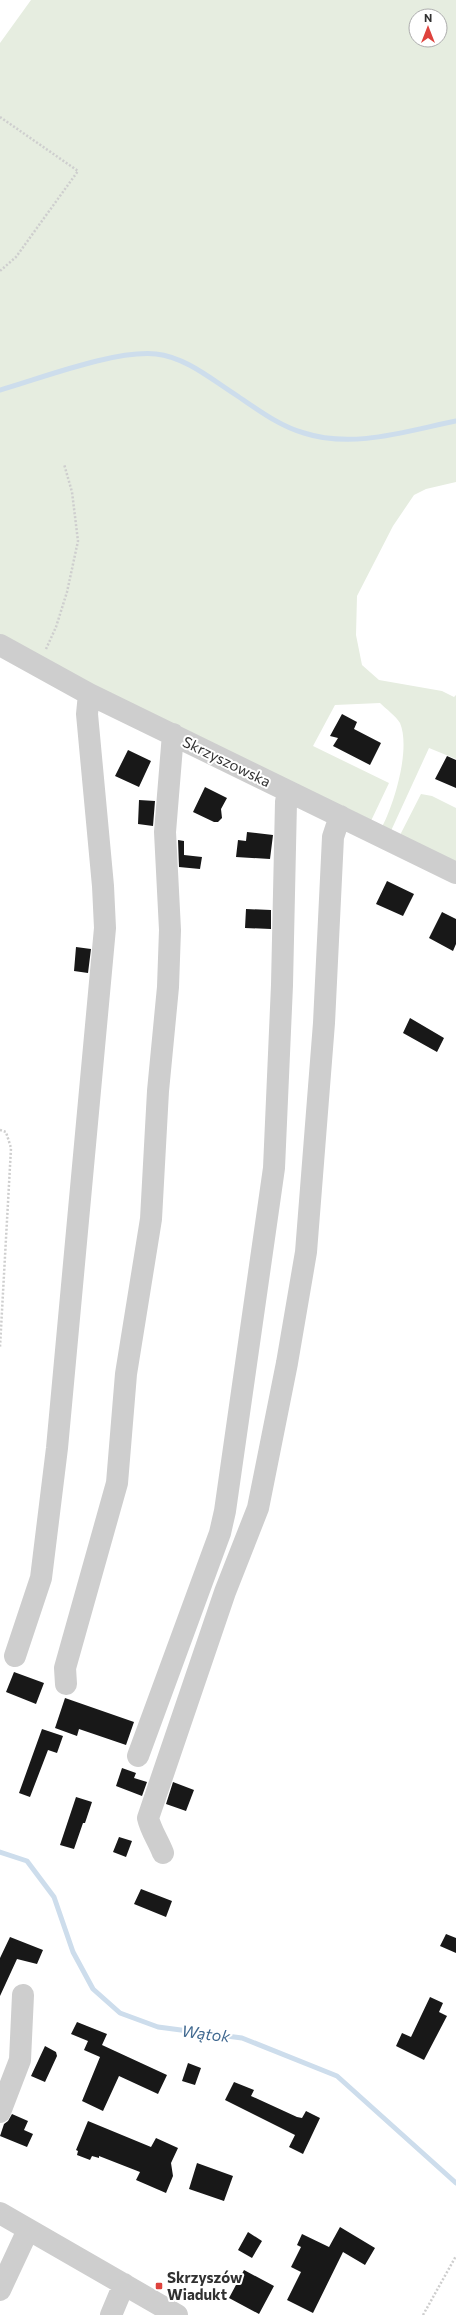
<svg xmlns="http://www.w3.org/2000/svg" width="456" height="2315" font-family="Commissioner,sans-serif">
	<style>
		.green { fill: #e6ede0; fill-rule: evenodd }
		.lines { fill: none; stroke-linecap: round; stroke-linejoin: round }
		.stream { stroke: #cdddec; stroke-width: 5 }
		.building { fill: #181818 }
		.path { stroke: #cecece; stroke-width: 2.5; stroke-dasharray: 2 2; stroke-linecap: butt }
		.minor { stroke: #cecece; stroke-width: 22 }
		.poi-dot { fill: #de423d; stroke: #fff; stroke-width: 1.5 }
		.labels { text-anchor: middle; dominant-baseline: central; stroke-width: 4; stroke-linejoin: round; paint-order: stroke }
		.street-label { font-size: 15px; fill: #313131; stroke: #fff }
		.poi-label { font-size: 15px; font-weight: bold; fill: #313131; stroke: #fff; text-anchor: start }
		.water-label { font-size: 16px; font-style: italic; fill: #416990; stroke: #fff }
	</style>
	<rect width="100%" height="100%" fill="#fff"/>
	<path class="green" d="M31,0H456V482L426,489L414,495L393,526L357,596L356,635L362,665L379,680L442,691L454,697L456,695V759L429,748L390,833L381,829C394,805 411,749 400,723C396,716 386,709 380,703L335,705L313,746L389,783L370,823L0,638V43ZM416,16H440V40H416Z
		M421,794L432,796L456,808V865L399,837Z"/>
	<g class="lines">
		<path class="stream" d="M0,390C42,378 114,350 156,354C185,357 211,379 236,395C257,409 279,426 304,433C353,449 407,431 456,421
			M0,1852L27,1861L54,1897L73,1952L93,1989L120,2013L158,2027L242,2038L337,2076L456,2183"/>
	</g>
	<path class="building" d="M342,714L357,722L354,729L381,743L370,765L333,746L338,738L330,736Z
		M128,750L151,761L139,787L115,776Z
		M447,756L456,760V788L435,779Z
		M205,787L227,798L221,809L222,818L218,822H214L193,812Z
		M139,800L155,801L153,826L138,824Z
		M247,832L273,835L270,859L236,857L238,840L246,841Z
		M178,840L184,841V855L202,857L200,869L179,867Z
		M387,881L414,894L403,916L376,904Z
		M246,909L271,910V929L245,928Z
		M442,912L456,919V944L453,951L429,938Z
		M76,947L91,949L88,973L74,971Z
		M410,1018L444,1038L437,1052L403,1033Z
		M14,1672L44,1683L36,1704L6,1692Z
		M65,1698L134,1722L126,1745L79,1729L77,1736L55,1728Z
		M42,1729L63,1736L57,1753L48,1750L30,1797L19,1793Z
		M122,1768L136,1773L134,1778L147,1782L142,1796L116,1786Z
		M173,1782L194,1790L186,1811L166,1804Z
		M76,1797L92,1802L85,1823H83L74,1849L60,1845Z
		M119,1837L132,1841L126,1857L113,1852Z
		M141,1889L172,1901L166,1917L134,1904Z
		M446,1934L456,1938V1953L440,1946Z
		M10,1937L43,1950L37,1964L17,1959L0,1996V1958Z
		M430,1997L443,2003L439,2012L447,2016L424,2060L396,2046L402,2033L411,2037Z
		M77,2022L107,2034L102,2045L167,2075L158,2094L119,2076L103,2111L82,2101L100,2057L84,2050L88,2041L71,2034Z
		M45,2046L56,2052L57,2056L45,2082L31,2076Z
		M188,2063L201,2068L195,2085L182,2081Z
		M234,2082L254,2090L251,2096L297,2117L302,2118L306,2111L320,2118L303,2154L289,2147L295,2135L225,2100Z
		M12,2114L28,2121L24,2130L33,2134L27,2147L0,2136L4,2124L8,2121Z
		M88,2121L151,2147L156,2138L178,2148L171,2163L173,2176L166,2193L136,2180L140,2172L99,2156V2158L92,2156L90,2160L77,2155L78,2151L76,2150Z
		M197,2163L233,2176L224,2201L189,2189Z
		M340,2227L375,2248L365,2265L343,2252L313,2313L287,2300L301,2272L291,2267L301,2247L297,2245L302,2234L329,2247Z
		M248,2232L262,2241L252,2258L238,2250Z
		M244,2270L274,2286L259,2314L229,2298Z"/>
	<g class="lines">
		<path class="path" d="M0,117L78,171L16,257L0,271
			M46,649L56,627L67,592L78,541L72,492L64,464
			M0,1130L6,1132L11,1148L0,1347
			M423,2315L456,2256"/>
		<path class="minor" d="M0,645L89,694L456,873
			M15,1656L41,1578L57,1448L105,928L103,886L87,714L89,694
			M66,1684L65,1668L117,1483L126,1374L151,1219L158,1091L168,987L170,930L165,832L173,734
			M138,1756L220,1533L225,1511L274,1168L282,985L286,802L288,791
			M163,1853C158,1840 151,1831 148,1818L225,1592L258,1508L287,1363L306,1252L324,1023L333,837L340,816
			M0,2112L20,2060L23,1995
			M0,2213L177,2315
			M0,2290L28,2230
			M111,2315L124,2284"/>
	</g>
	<rect class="poi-dot" x="155" y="2282" width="8" height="8" rx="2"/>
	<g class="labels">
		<g class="street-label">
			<text transform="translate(227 761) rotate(26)">Skrzyszowska</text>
		</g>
		<g class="poi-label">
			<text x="167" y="2277">Skrzyszów<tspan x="167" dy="17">Wiadukt</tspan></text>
		</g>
		<g class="water-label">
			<text transform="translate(206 2033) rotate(7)">Wątok</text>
		</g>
	</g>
	<g transform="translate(428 28)"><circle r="19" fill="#ffffff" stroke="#adadad"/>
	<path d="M0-3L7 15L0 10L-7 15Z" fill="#de423d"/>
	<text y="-6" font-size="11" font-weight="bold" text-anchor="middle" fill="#313131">N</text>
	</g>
</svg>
